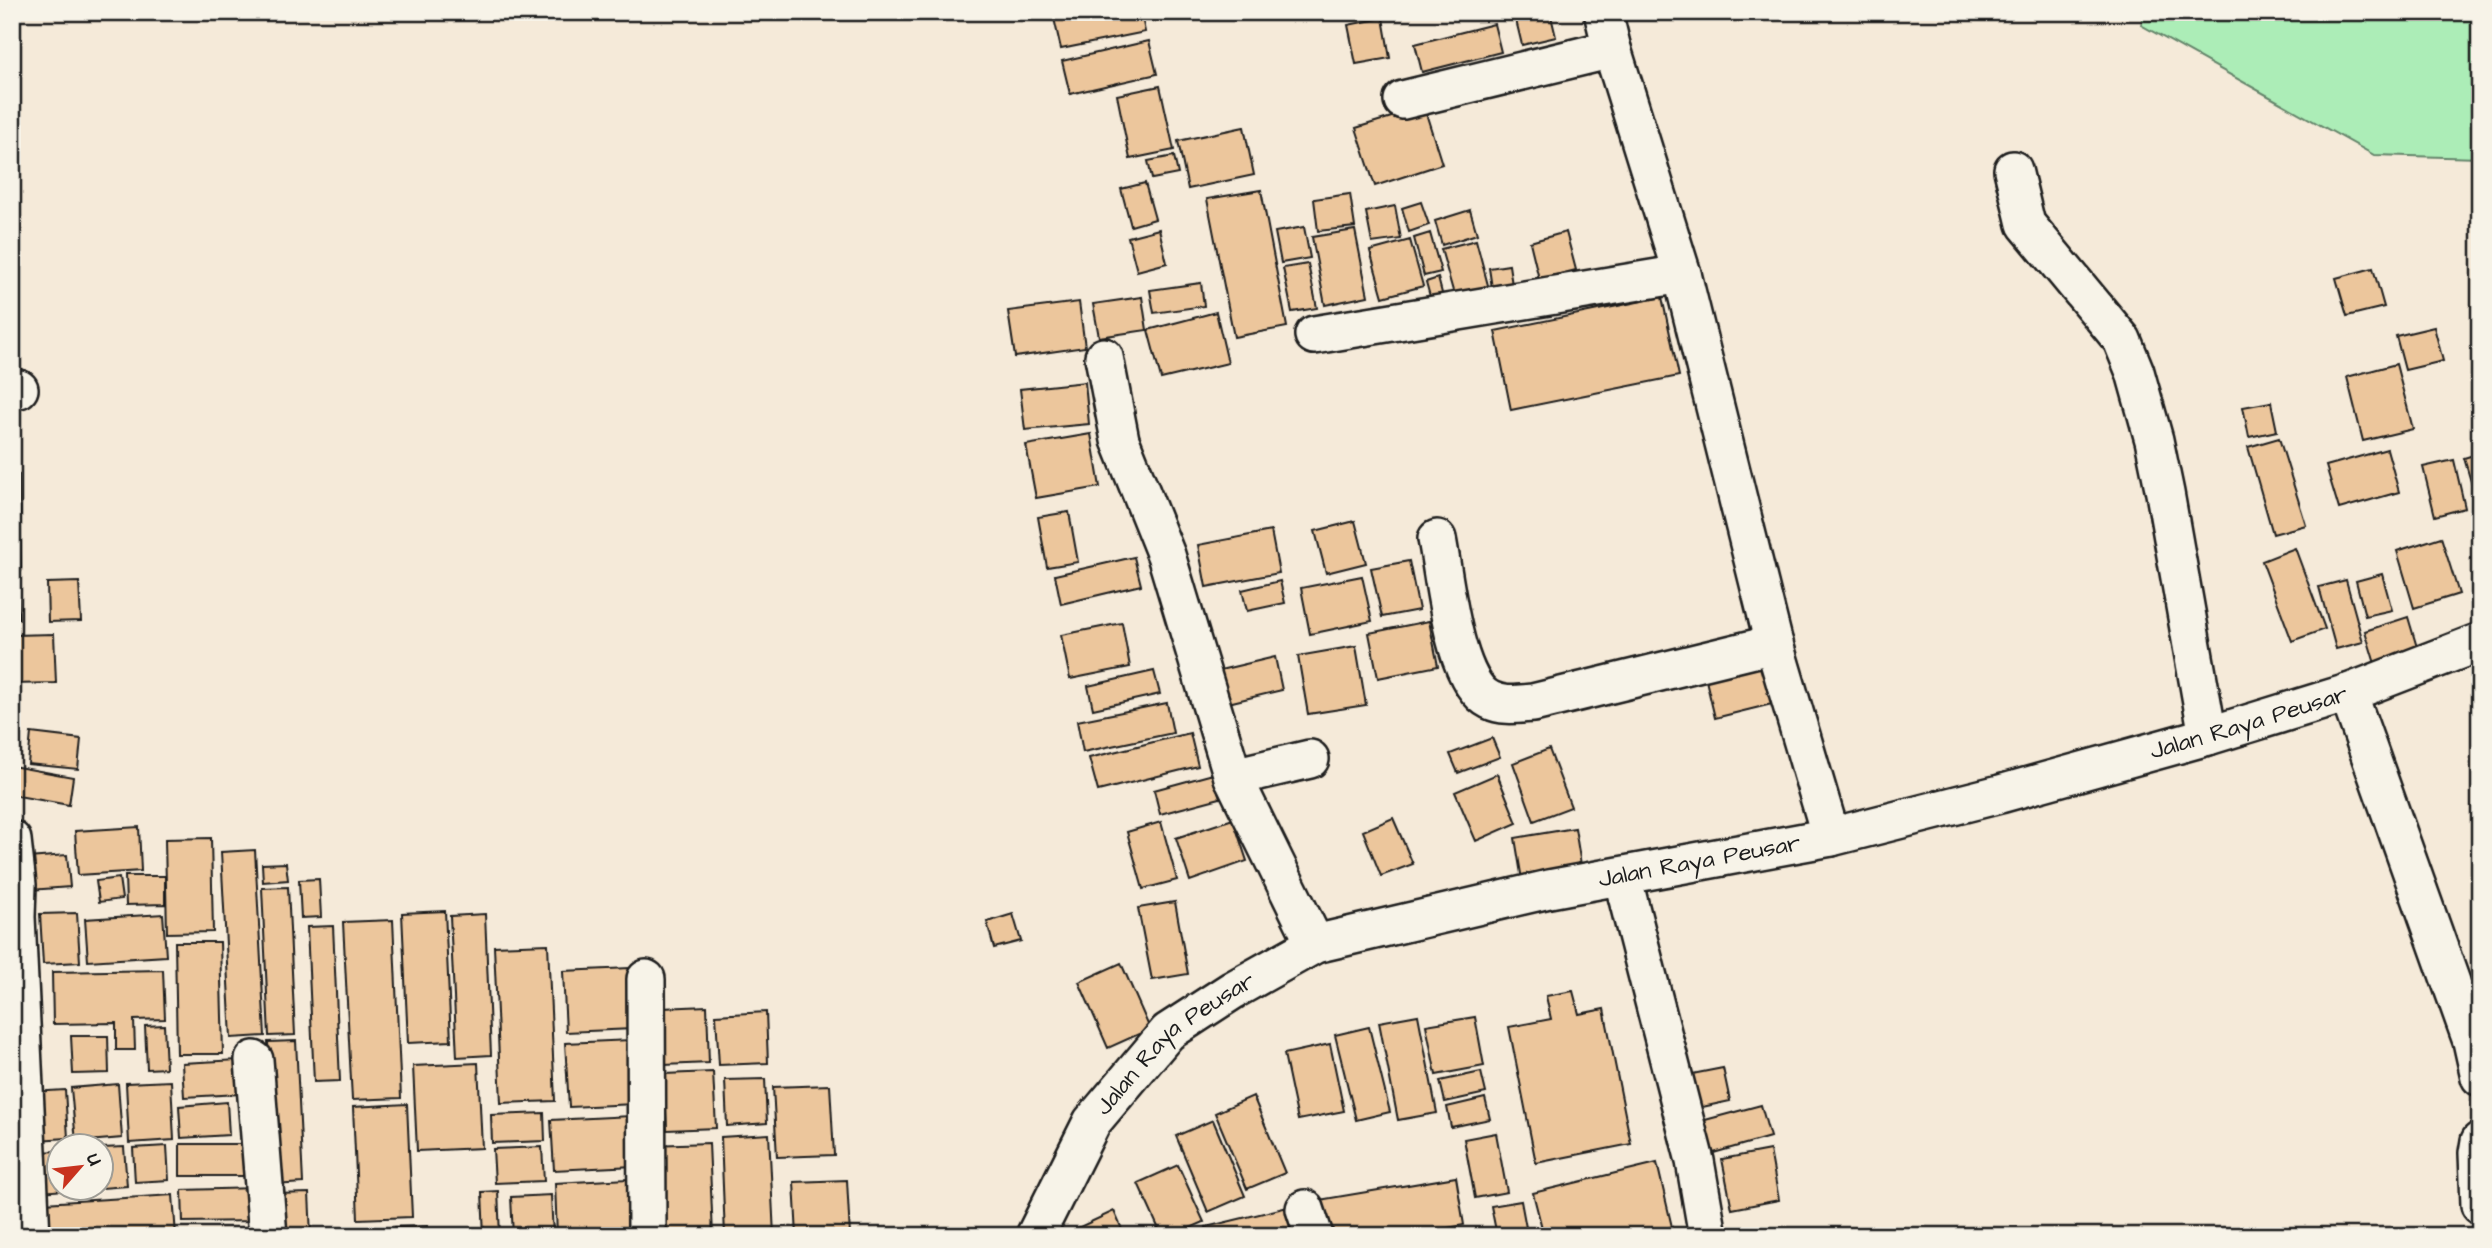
<svg xmlns="http://www.w3.org/2000/svg" width="2492" height="1248" font-family="'Architects Daughter',sans-serif">
	<style>
		.green { fill: #acedb7; stroke: #64846a; stroke-width: 2 }
		.building { fill: #ecc69c; stroke: #1c1c1c; stroke-width: 2 }
		.lines { fill: none; stroke-linecap: round; stroke-linejoin: round }
		.minor-casing { stroke: #1c1c1c; stroke-width: 42 }
		.minor { stroke: #f7f3e8; stroke-width: 37 }
		.labels { text-anchor: middle; dominant-baseline: central; stroke-width: 7; stroke-linejoin: round; paint-order: stroke }
		.street-label { font-size: 24px; fill: #1c1c1c; stroke: #f7f3e8 }
	</style>
	<rect width="100%" height="100%" fill="#f5ead9"/>
	<filter id="ink" filterUnits="userSpaceOnUse"><feTurbulence type="fractalNoise" baseFrequency=".0143" numOctaves="2"/><feDisplacementMap in="SourceGraphic" scale="14" xChannelSelector="R" yChannelSelector="G"/><feConvolveMatrix kernelMatrix="1 2 1 2 8 2 1 2 1" color-interpolation-filters="sRGB"/></filter>
	<g filter="url(#ink)">
		<path class="green" d="M2144,12H2480V158L2374,155L2141,25Z"/>
		<path class="building" d="M1061,12H1141L1145,32L1061,49L1053,14Z
			M1514,12H1550L1556,37L1522,45Z
			M1383,18L1390,58L1356,64L1348,25Z
			M1494,24L1501,52L1422,72L1415,44Z
			M1149,41L1157,74L1070,94L1062,61Z
			M1160,86L1174,150L1130,159L1117,95Z
			M1424,107L1442,164L1375,186L1356,128Z
			M1244,127L1254,175L1188,189L1178,141Z
			M1174,156L1178,174L1152,179L1148,161Z
			M1145,183L1155,219L1131,226L1121,189Z
			M1261,190L1287,327L1234,337L1207,199Z
			M1350,194L1355,227L1318,231L1314,199Z
			M1421,202L1429,225L1409,232L1402,208Z
			M1395,206L1401,239L1372,243L1366,212Z
			M1470,210L1477,234L1442,245L1435,221Z
			M1304,227L1310,258L1281,263L1275,232Z
			M1159,229L1167,263L1137,271L1128,237Z
			M1355,230L1368,296L1325,305L1312,237Z
			M1566,232L1576,270L1539,279L1530,242Z
			M1430,233L1441,272L1424,276L1414,238Z
			M1410,240L1423,286L1383,297L1370,251Z
			M1476,240L1489,289L1455,298L1441,249Z
			M1308,264L1317,308L1292,312L1283,268Z
			M1509,265L1512,285L1492,288L1489,268Z
			M2373,268L2384,307L2347,316L2336,278Z
			M1438,278L1443,297L1431,300L1426,282Z
			M1201,283L1204,306L1154,313L1150,290Z
			M1142,297L1147,330L1099,337L1093,304Z
			M1662,297L1679,376L1511,410L1495,331Z
			M1079,302L1085,347L1015,357L1008,311Z
			M1216,312L1228,363L1161,379L1148,330Z
			M2434,327L2443,361L2405,370L2396,336Z
			M2396,364L2413,429L2363,441L2347,377Z
			M1085,382L1089,424L1025,430L1020,389Z
			M2271,402L2277,431L2249,437L2243,407Z
			M1091,434L1100,487L1036,498L1026,445Z
			M2279,438L2306,525L2273,534L2248,447Z
			M2387,449L2399,492L2339,509L2326,466Z
			M2480,453V512L2464,458Z
			M2454,460L2465,508L2435,516L2423,467Z
			M19,475L21,571H12V476Z
			M1069,512L1078,562L1047,567L1038,517Z
			M1355,521L1366,563L1326,573L1315,531Z
			M1271,531L1279,573L1206,587L1198,545Z
			M2441,537L2459,594L2414,608L2397,551Z
			M2295,548L2325,629L2292,641L2262,561Z
			M1134,557L1141,585L1061,604L1055,575Z
			M1409,561L1419,610L1382,617L1371,568Z
			M2382,574L2392,610L2365,616L2356,581Z
			M1362,576L1372,621L1310,634L1301,588Z
			M12,578H18L19,619H12Z
			M2346,580L2363,642L2336,649L2319,587Z
			M1280,581L1285,603L1247,611L1242,590Z
			M79,582L81,621L48,622L47,583Z
			M2408,617L2419,654L2376,667L2365,631Z
			M1429,621L1438,666L1378,678L1369,633Z
			M1122,623L1130,667L1070,679L1061,635Z
			M54,634L56,683L12,684V635Z
			M1356,646L1366,705L1308,714L1298,656Z
			M1275,657L1282,690L1228,703L1220,670Z
			M1770,660L1780,702L1715,718L1705,676Z
			M1154,671L1160,694L1093,709L1088,686Z
			M1167,703L1173,733L1083,752L1077,721Z
			M31,733L81,739L78,769L28,764Z
			M1190,733L1198,766L1098,791L1089,758Z
			M1492,738L1500,757L1458,773L1450,754Z
			M1549,749L1571,807L1534,821L1513,763Z
			M12,766L73,777L69,805L12,795Z
			M1213,774L1220,798L1160,814L1154,790Z
			M1497,774L1517,823L1476,841L1455,792Z
			M1393,818L1413,864L1381,876L1363,831Z
			M1233,819L1247,861L1190,881L1176,838Z
			M1161,822L1177,880L1143,889L1127,832Z
			M139,827L141,871L78,875L75,831Z
			M1575,828L1582,871L1522,880L1515,838Z
			M211,838L213,932L167,933L165,839Z
			M255,850L265,1036L231,1038L221,852Z
			M67,855L70,887L30,890L28,858Z
			M286,863L288,880L263,882L262,864Z
			M125,876H165V904L126,905Z
			M119,878L122,899L99,902L96,881Z
			M319,879L321,917L301,918L299,880Z
			M288,887L295,1035L269,1036L262,888Z
			M1175,902L1188,974L1152,980L1138,908Z
			M445,911L451,1041L408,1043L402,913Z
			M77,913L80,962L43,964L40,914Z
			M163,914L166,956L88,961L85,919Z
			M485,914L491,1055L457,1057L450,916Z
			M1013,914L1021,941L994,948L987,922Z
			M393,920L401,1098L352,1100L343,922Z
			M333,926L340,1081L314,1082L307,927Z
			M175,942H220L223,1054H177Z
			M548,944L555,1101L501,1103L494,946Z
			M1121,963L1150,1029L1108,1048L1079,982Z
			M630,968L633,1029L566,1032L563,971Z
			M163,970L165,1019L134,1020L135,1050H116V1023L53,1024L52,972Z
			M1573,991L1579,1014L1604,1009L1631,1144L1536,1163L1509,1027L1551,1019L1546,996Z
			M707,1006L709,1063L664,1065L662,1008Z
			M766,1012L768,1063L719,1065L716,1015Z
			M1418,1015L1437,1113L1398,1120L1379,1022Z
			M1475,1017L1484,1066L1436,1075L1426,1025Z
			M164,1025L166,1068L147,1069L145,1026Z
			M1369,1027L1390,1112L1356,1120L1335,1035Z
			M71,1036H108L109,1073L73,1074Z
			M631,1040L635,1104L569,1107L565,1043Z
			M296,1041L303,1183L274,1185L268,1042Z
			M1330,1044L1344,1111L1298,1120L1284,1054Z
			M239,1060L240,1094L184,1097L182,1063Z
			M478,1063L482,1148L417,1151L413,1066Z
			M1723,1068L1730,1101L1693,1109L1687,1075Z
			M713,1072L716,1128L667,1130L664,1074Z
			M1481,1072L1486,1093L1445,1102L1440,1081Z
			M765,1079L767,1123L727,1126L725,1080Z
			M171,1081L174,1140L129,1143L126,1083Z
			M118,1084L122,1138L76,1142L71,1088Z
			M830,1085L834,1155L777,1157L773,1087Z
			M65,1090L68,1138L36,1140L32,1092Z
			M1253,1096L1285,1173L1247,1189L1215,1113Z
			M1485,1098L1490,1119L1451,1127L1447,1107Z
			M227,1102L229,1135L181,1138L179,1106Z
			M407,1104L412,1217L358,1219L353,1107Z
			M1761,1105L1770,1137L1703,1156L1694,1123Z
			M544,1113L545,1141L492,1143L491,1115Z
			M631,1116L634,1166L554,1170L551,1120Z
			M1213,1120L1245,1196L1208,1212L1176,1136Z
			M1496,1133L1507,1192L1475,1198L1464,1139Z
			M769,1134L774,1236H725L721,1137Z
			M709,1143L713,1236H655L651,1145Z
			M180,1144H249V1176H180Z
			M167,1146L169,1180L135,1182L133,1148Z
			M124,1147L127,1186L102,1188V1148Z
			M542,1147L544,1181L495,1183L493,1149Z
			M1770,1150L1779,1200L1732,1209L1722,1159Z
			M60,1151V1188H93L40,1192L37,1152Z
			M1657,1163L1672,1227L1634,1236H1544L1533,1193Z
			M1178,1165L1204,1222L1172,1236H1162L1138,1183Z
			M1456,1177L1464,1225L1403,1236H1318L1313,1201Z
			M628,1179L631,1236H557L555,1183Z
			M847,1180L850,1236H797L794,1182Z
			M257,1188L258,1221L183,1222L182,1190Z
			M498,1191L500,1236H484L482,1192Z
			M309,1193L311,1236H279L277,1194Z
			M173,1195L176,1236H46L44,1203Z
			M551,1195L553,1236H513L511,1197Z
			M1521,1201L1527,1233L1497,1236L1491,1206Z
			M1292,1206L1299,1236H1208L1206,1227Z
			M1114,1211L1125,1236H1069L1067,1233Z
			M427,1226V1236H395V1227Z
			M1781,1229L1783,1236H1749Z
			M256,1232L257,1236H207Z
			M1466,1232V1236H1439Z"/>
		<g class="lines">
			<defs>
				<g id="minor">
					<path d="M1603,12L1612,49L1682,274L1774,644L1831,837"/>
					<path d="M1403,100L1612,49"/>
					<path d="M2013,170L2026,224L2122,340L2135,372L2154,440L2165,493L2208,736"/>
					<path d="M1314,335L1682,274"/>
					<path d="M1104,357L1120,440L1166,555L1233,777L1315,944"/>
					<path d="M12,390L19,389"/>
					<path d="M1437,539C1445,578 1453,682 1490,700C1504,707 1518,704 1533,703L1774,644"/>
					<path d="M2348,693L2472,1041L2480,1077"/>
					<path d="M1233,777L1310,759"/>
					<path d="M12,840L17,885L16,917L31,1236"/>
					<path d="M1622,876L1695,1161L1708,1236"/>
					<path d="M646,979L647,1236"/>
					<path d="M254,1060L268,1236"/>
					<path d="M2480,1141L2478,1153L2480,1205"/>
					<path d="M1305,1209L1314,1236"/>
					<path id="s1" d="M1035,1236L1092,1122L1168,1032L1233,990L1315,944L1549,889L1831,837L2000,794L2208,736L2348,693L2480,642"/>
				</g>
			</defs>
			<use href="#minor" class="minor-casing"/>
			<use href="#minor" class="minor"/>
		</g>
	</g>
	<g class="labels">
		<g class="street-label">
			<text stroke="none"><textPath href="#s1" startOffset="1377">Jalan Raya Peusar</textPath></text>
			<text stroke="none"><textPath href="#s1" startOffset="810">Jalan Raya Peusar</textPath></text>
			<text stroke="none"><textPath href="#s1" startOffset="243">Jalan Raya Peusar</textPath></text>
		</g>
	</g>
	<rect width="2492" height="1248" fill="none" stroke="#f7f3e8" stroke-width="42"/>
	<rect x="21" y="21" width="2450" height="1206" fill="none" stroke="#1c1c1c" stroke-width="2.5" filter="url(#ink)"/>
	<g transform="translate(80 1167) rotate(62)"><circle r="33" fill="#f7f3e8" stroke="#9f9d96" stroke-width="2"/>
	<path d="M0-5L12 26L0 18L-12 26Z" fill="#c8321e"/>
	<text y="-10" font-size="19" font-weight="bold" text-anchor="middle" fill="#1c1c1c">U</text>
	</g>
</svg>
